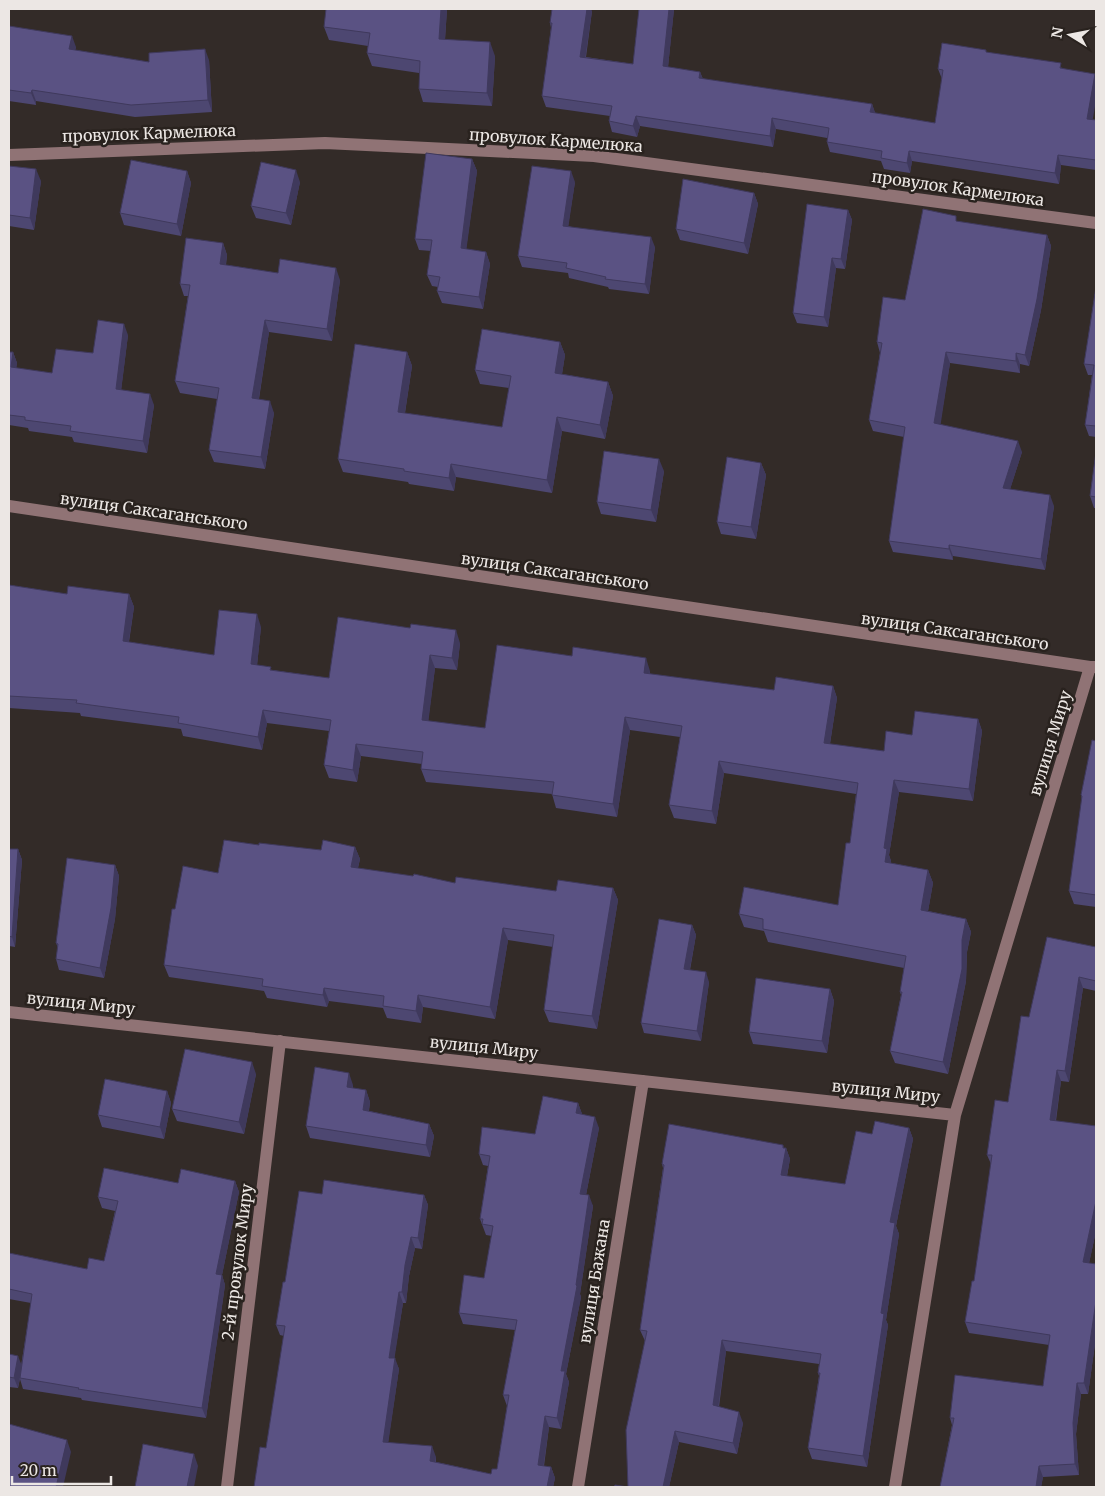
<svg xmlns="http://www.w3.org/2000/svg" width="1105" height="1496" font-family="Merriweather,serif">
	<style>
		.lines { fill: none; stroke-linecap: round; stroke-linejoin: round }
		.minor { stroke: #907375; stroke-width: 12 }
		.wall { fill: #4d4771 }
		.shaded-wall { fill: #3f395c }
		.building { fill: #5a5283; stroke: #3f395c }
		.labels { text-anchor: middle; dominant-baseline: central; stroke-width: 5; stroke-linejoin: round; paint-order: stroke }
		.street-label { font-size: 16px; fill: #ece7e4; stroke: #29221e }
	</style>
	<rect width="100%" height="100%" fill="#332b28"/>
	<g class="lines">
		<path class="minor" d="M9,155L325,143L594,156L1096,223
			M9,506L1090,667H1096
			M9,1012L955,1115
			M227,1487L280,1041
			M578,1487L643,1081
			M895,1487L955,1115L1090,667"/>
	</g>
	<path class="wall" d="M447,9L445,40L495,56L492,106L423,102L419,89V73L372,66L367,53L368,46L329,40L324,27Z
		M639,9H674L668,67L700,72L703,79L872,104L875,113L935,123L942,79L938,69L987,52L1063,68L1093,120H1096V170L1061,165L1059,184L912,161L910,173L884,169L881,161L830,152L827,142V138L776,129L773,147L640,126L637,137L612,132L609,121L610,116L546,107L542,96L551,28L550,23L592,11L586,57L633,64Z
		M9,26L76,47L75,50L149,62L209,60L212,112L135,117L36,101V105L9,101Z
		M472,159L477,171L466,249L486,252L490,264L483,309L442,303L437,291L438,287L432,286L427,275L431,251L419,250L415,239Z
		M9,166L41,181L34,230L9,226Z
		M187,171L191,183L181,236L124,225L120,213Z
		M300,182L291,225L256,218L251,206Z
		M575,182L568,226L655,247L649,294L609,289L608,287L569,278L568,273L522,267L518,256Z
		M754,193L758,204L748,254L680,240L676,229Z
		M848,210L852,220L845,269L836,268L828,327L797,323L793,313Z
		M959,222L1047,235L1051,246L1041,310L1029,366L1020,364V373L950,363L940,424L1022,452L1010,489L1054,506L1045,570L953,556V560L893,552L889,541L904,437L873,431L869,420L880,353L877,342Z
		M223,243L227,255L226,265L278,273L340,280L332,341L269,332L259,399L274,413L265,469L214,462L209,450L217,399L180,393L175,381L188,296H184L180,284Z
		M1096,287V437L1089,436L1085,425L1092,375H1088L1084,364Z
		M128,335L121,390L154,405L147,453L74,442L72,437L29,431L28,428L9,425V352H13L17,363L16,368L52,373Z
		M560,342L565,355L562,374L608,382L613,396L605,439L562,431L552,493L456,477L454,491L409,484L408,482L343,472L338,459L407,352L412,366L405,413L502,427L509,388L480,384L475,370Z
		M1096,452V508H1094L1090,496Z
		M761,463L766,475L756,539L721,534L717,522Z
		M664,471L656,522L601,514L597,502Z
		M9,585L67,594H129L134,607L129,642L214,655L261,627L257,665L272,670L329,678L460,643L457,670L435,668L428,721L485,728L650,671V674L774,690L833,686L837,698L830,744L884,751L912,735L978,719L982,731L973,801L899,792L889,855L891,861V863L928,870L933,883L928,911L966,919L971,932L967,952L966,981L948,1074L895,1063L890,1051L901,995L900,992L904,968L768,942L764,931L744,927L739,914L838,905L850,843L856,794L724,773L716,824L674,818L669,805L680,737L630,730L617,817L556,808L552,794L426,782L421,769L422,764L361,756L357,782L329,778L324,765L329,731L267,723L262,750L183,736L181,729L81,716L80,713L9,708Z
		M1096,741V907L1074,904L1069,891L1082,799L1081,795Z
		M259,845L321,850L355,847L360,859L358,868L455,883L556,891L613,888L618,900L597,1029L549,1022L544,1010L553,947L508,940L495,1019L423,1007L421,1023L387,1018L383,1008L329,1001L327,1007L267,998L264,991L169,977L164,965L175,909L218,873Z
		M9,849H18L22,860L15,947L9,946V947Z
		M115,865L119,876L115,919L104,978L59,970L56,959L58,948L56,943Z
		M692,925L696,935L690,970L709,982L701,1041L644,1033L641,1023Z
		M1096,947V991L1083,988L1069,1082L1061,1081L1056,1121L1096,1126V1231L1089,1263L1096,1264V1337L1088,1394H1081L1076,1434L1079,1475L1043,1477L1041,1487H940L952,1425L950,1418L1043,1386L1049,1345L969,1333L965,1322L974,1281L991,1164L987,1155L1008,1102L1029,1017Z
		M830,989L834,1001L827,1053L753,1044L749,1032Z
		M256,1074L244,1134L177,1121L172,1109Z
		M353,1085V1088L366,1090L370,1102L369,1111L429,1124L434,1136L430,1157L310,1138L306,1126Z
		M167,1091L171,1103L164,1139L102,1127L98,1115Z
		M578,1103L582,1114L599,1128L586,1195L593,1206L580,1294L581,1297L566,1374L569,1382L561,1429L549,1427L544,1466L551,1467L555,1478L553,1487H254L266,1448L284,1336L280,1335L276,1325L285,1282L322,1194L424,1195L428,1205L422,1249L415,1248L409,1276L406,1303H403L394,1358L399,1369L388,1442L436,1457V1462L491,1474L497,1469L507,1406L503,1395L515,1330L463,1324L459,1313L484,1278L492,1236L486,1235L480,1219L488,1166L483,1165L479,1154L535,1134Z
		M909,1128L913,1139L896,1226L899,1234L886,1320L888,1325L867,1467L812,1459L808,1448L819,1376L818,1373L819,1364L726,1351L719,1407L743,1423L737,1454L679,1442L669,1487H614H628L645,1341L640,1330L663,1168L662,1164L784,1148H786L790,1159L787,1176L845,1184L872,1134Z
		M235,1181L239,1192L222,1275L225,1285L206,1418L82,1400L81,1398L23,1389L20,1379L18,1388L9,1387V1354L21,1366L31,1303L9,1299V1253L87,1269L104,1261L115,1211L102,1208L98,1197L178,1183Z"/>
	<path class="shaded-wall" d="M441,9H447L444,53L439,39Z
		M587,9H591L592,11L584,67L580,57Z
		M669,9H674L667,77L663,66Z
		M72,36L76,47L73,61L69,49Z
		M490,42L495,56L492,106L487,93Z
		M205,49L209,60L212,112L208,100Z
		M700,72L704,82L699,78Z
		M1095,74L1096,77V101L1091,129L1087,119Z
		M32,90L36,101V105L31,93Z
		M872,104L876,115L870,112Z
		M636,116L640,126L637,137L633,126Z
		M772,118L776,129L773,147L770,136Z
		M909,151L912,161L910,173L907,163Z
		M1058,155L1061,165L1059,184L1055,173Z
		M472,159L477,171L465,260L461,248Z
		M36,169L41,181L34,230L30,218Z
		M296,170L300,182L291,225L286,213Z
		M187,171L191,183L181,236L177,224Z
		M571,171L575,182L567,236L563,226Z
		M754,193L758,204L748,254L744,243Z
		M848,210L852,220L845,269L841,259Z
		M1047,235L1051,246L1041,310L1029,366L1025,355Z
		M651,237L655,247L649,294L645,284Z
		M223,243L227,255L224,276L220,264Z
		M486,252L490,264L483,309L479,297Z
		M832,258L836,268L828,327L824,317Z
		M336,268L340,280L332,341L327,329Z
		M265,320L269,332L257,410L252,398Z
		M124,324L128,335L120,400L116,389Z
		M560,342L565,355L560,387L555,373Z
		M13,352L17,363L15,378L11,367Z
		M407,352L412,366L403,425L398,412Z
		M946,352L950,363L939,435L934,423Z
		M1016,353L1020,364V373L1016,361Z
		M608,382L613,396L605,439L600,425Z
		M150,394L154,405L147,453L143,441Z
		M270,401L274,413L265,469L261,457Z
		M557,417L562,431L552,493L547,480Z
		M1018,441L1022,452L1007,499L1003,488Z
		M659,459L664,471L656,522L651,510Z
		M761,463L766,475L756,539L751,527Z
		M451,464L456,477L454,491L449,478Z
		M1050,495L1054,506L1045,570L1041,559Z
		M949,545L953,556V560L949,549Z
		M129,594L134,607L127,653L123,641Z
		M257,614L261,627L256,676L251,664Z
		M456,630L460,643L457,670L452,658Z
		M430,655L435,668L427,733L422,720Z
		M646,658L650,671L648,685L644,673Z
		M833,686L837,698L828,756L824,743Z
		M263,710L267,723L262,750L258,737Z
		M625,717L630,730L617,817L613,804Z
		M978,719L982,731L973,801L969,789Z
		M356,744L361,756L357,782L353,770Z
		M719,761L724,773L716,824L712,811Z
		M894,780L899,792L889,855L891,861L890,874L885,862L884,848Z
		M355,847L360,859L355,880L351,867Z
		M18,849L22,860L15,947L12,937Z
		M115,865L119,876L115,919L104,978L100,968Z
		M928,870L933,883L926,923L921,910Z
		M613,888L618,900L597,1029L592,1016Z
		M966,919L971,932L967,952L966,981L948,1074L943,1062L962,940Z
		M692,925L696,935L688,979L684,969Z
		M503,928L508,940L495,1019L490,1007Z
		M706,972L709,982L701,1041L697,1031Z
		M1079,977L1083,988L1069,1082L1065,1071Z
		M324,988L329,1001L327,1007L323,995Z
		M830,989L834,1001L827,1053L822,1041Z
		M418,995L423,1007L421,1023L416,1011Z
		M252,1062L256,1074L244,1134L239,1122Z
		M1057,1070L1061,1081L1054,1131L1050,1120Z
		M349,1073L353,1085L351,1099L347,1087Z
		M366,1090L370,1102L367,1122L363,1110Z
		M167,1091L171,1103L164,1139L160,1127Z
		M578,1103L582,1114L576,1113Z
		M595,1117L599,1128L584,1205L580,1194Z
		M429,1124L434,1136L430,1157L426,1145Z
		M909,1128L913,1139L896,1226L899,1234L886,1320L888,1325L867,1467L863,1456L881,1313L890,1222Z
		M783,1145L785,1151L786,1148L790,1159L785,1186L781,1175Z
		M235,1181L239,1192L222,1275L225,1285L206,1418L202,1408L216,1274Z
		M424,1195L428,1205L422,1249L418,1238Z
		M589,1195L593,1206L580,1294L581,1297L566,1374L569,1382L561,1429L557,1418L561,1371L576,1285Z
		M1096,1201V1231L1087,1273L1083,1262Z
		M411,1237L415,1248L409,1276L406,1303L402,1292L405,1265Z
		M399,1292L403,1303L393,1368L389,1358Z
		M1096,1301V1337L1088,1394L1084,1383Z
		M722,1340L726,1351L717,1416L713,1405Z
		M18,1356L22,1366L18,1388L14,1378Z
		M395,1358L399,1369L387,1452L383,1442Z
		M1077,1383L1081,1394L1076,1434L1079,1475L1075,1464L1073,1423Z
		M739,1412L743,1423L737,1454L733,1443Z
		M545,1416L549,1427L542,1476L538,1465Z
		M675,1431L679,1442L669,1487H663Z
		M67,1440L71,1452L63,1487H56Z
		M432,1446L436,1457L434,1472L430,1461Z
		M194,1454L198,1466L194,1487H187Z
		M1039,1466L1043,1477L1041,1487H1036Z
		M551,1467L555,1478L553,1487H547Z"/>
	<path class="building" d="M326,9H441L439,39L490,42L487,93L419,89L420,61L367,53L370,33L324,27Z
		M552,9H587L580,57L633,64L639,9H669L663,66L700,72L699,78L872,104L870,112L935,123L943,70L938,69L942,43L986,50V52L1061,63L1060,68L1095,74L1087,119L1096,120V160L1058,155L1055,173L909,151L907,163L881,158L882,151L827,142L829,128L772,118L770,136L636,116L633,126L609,121L612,106L542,96L552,23H550Z
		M9,26L72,36L69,49L149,62V53L205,49L208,100L131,105L32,90L31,93L9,90Z
		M426,153L472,159L461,248L486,252L479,297L437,291L440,277L427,275L432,240L415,239Z
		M131,160L187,171L177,224L120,213Z
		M261,162L296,170L286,213L251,206Z
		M9,166L36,169L30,218L9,215Z
		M532,166L571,171L563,226L651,237L645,284L605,279L606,277L566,268L567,263L518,256Z
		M683,179L754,193L744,243L676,229Z
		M807,204L848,210L841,259L832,258L824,317L793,313Z
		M923,209L956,216V221L1047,235L1037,299L1025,355L1016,353V361L946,352L934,423L1018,441L1003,488L1050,495L1041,559L949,545V549L889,541L905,427L869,420L882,343L877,342L883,297L905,300Z
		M186,238L223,243L220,264L278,273L280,259L336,268L327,329L265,320L252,398L270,401L261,457L209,450L219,388L175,381L190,285L180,284Z
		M1096,287V426L1085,425L1094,365L1084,364Z
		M98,320L124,324L116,389L150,394L143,441L70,431L71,426L25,420V417L9,415V352H13L11,367L52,373L56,349L93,353Z
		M482,329L560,342L555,373L608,382L600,425L557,417L547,480L451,464L449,478L404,471V469L338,459L355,344L407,352L398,412L502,427L511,376L475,370Z
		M604,451L659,459L651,510L597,502Z
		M1096,452V497L1090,496Z
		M727,457L761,463L751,527L717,522Z
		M9,585L67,594L68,586L129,594L123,641L214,655L219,610L257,614L251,664L271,667L270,670L329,678L338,617L410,628L411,624L456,630L452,658L430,655L422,720L485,728L497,645L572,656L573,647L646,658L644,673L774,690L776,677L833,686L824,743L884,751L886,731L912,735L915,711L978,719L969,789L894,780L884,848L887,849L885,862L928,870L921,910L966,919L962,940V969L943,1062L890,1051L902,992H900L906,956L763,929V919L739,914L744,887L838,905L846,843H850L858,783L719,761L712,811L669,805L682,726L625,717L613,804L552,795L554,782L421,769L423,752L356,744L353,770L324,765L331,720L263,710L258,737L178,723L179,717L76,703L77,700L9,696Z
		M1092,740L1096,741V895L1069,891L1082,796L1081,795Z
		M224,840L259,845V843L321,850L323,840L355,847L351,867L413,876L414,874L455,883L456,877L556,891L558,880L613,888L592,1016L544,1010L554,935L503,928L490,1007L418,995L416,1011L383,1006L384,996L324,988L323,995L262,986L263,979L164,965L172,909H175L183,866L218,873Z
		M9,849H18L12,937L9,936Z
		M67,858L115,865L111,908L100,968L56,959L58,944L56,943Z
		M659,919L692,925L684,969L706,972L697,1031L641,1023Z
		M1047,937L1096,947V981L1079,977L1065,1071L1057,1070L1050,1120L1096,1126V1201L1083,1262L1096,1264V1301L1084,1383H1077L1073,1423L1075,1464L1039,1466L1036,1487H940L954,1418H950L955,1375L1043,1386L1050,1335L965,1322L972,1281H974L992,1155H987L995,1100L1008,1102L1021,1016L1029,1017Z
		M756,978L830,989L822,1041L749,1032Z
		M185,1049L252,1062L239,1122L172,1109Z
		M315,1067L349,1073L347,1087L366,1090L363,1110L429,1124L426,1145L306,1126Z
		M105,1079L167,1091L160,1127L98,1115Z
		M543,1096L578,1103L576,1113L595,1117L580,1194L589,1195L576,1285L577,1286L561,1371H565L557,1418L545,1416L538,1465L551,1467L547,1487H254L260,1447L266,1448L285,1326L276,1325L283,1282H285L299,1191L322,1194L324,1180L424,1195L418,1238L411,1237L405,1265L402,1292H399L389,1358H395L383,1442L432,1446L430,1461L491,1474L492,1469H497L509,1395H503L517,1320L459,1313L464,1275L484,1278L493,1226L482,1224L483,1219H480L490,1156L479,1154L482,1127L535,1134Z
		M875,1121L909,1128L890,1222L895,1223L881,1313L884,1314L863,1456L808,1448L820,1373H818L821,1354L722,1340L713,1405L739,1412L733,1443L675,1431L663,1487H614L615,1485L628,1487L626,1430L647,1331L640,1330L664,1165L662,1164L669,1124L783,1145V1148H786L781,1175L845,1184L856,1131L872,1134Z
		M104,1168L178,1183L181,1169L235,1181L216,1274L222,1275L202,1408L78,1389L79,1388L20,1378L32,1294L9,1289V1253L87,1269L89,1258L104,1261L118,1201L98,1197Z
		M9,1354L18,1356L14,1378L9,1377Z
		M9,1424L67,1440L56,1487H9Z
		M143,1444L194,1454L187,1487H135Z"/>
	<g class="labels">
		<g class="street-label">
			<text transform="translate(149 133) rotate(-2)">провулок Кармелюка</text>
			<text transform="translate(556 140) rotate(4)">провулок Кармелюка</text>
			<text transform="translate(958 188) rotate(8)">провулок Кармелюка</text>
			<text transform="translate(154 511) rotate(8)">вулиця Саксаганського</text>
			<text transform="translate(555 571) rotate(8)">вулиця Саксаганського</text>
			<text transform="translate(955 631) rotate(8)">вулиця Саксаганського</text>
			<text transform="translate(1050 743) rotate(-73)">вулиця Миру</text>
			<text transform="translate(81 1003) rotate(6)">вулиця Миру</text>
			<text transform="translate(484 1047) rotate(6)">вулиця Миру</text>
			<text transform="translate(886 1091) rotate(6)">вулиця Миру</text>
			<text transform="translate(237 1262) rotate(-83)">2-й провулок Миру</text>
			<text transform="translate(594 1281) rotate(-81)">вулиця Бажана</text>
		</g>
	</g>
	<rect width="1105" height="1496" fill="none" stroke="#ece7e4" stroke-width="20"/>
	<g transform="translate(1070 35) rotate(280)" stroke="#29221e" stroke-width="4" paint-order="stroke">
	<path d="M0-4L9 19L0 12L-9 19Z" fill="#ece7e4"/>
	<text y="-8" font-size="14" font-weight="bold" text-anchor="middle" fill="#ece7e4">N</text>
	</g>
	<path d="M12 1476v8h99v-8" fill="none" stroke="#ece7e4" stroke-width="2.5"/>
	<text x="20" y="1476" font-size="15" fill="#ece7e4" stroke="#29221e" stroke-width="4" paint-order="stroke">20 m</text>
</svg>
